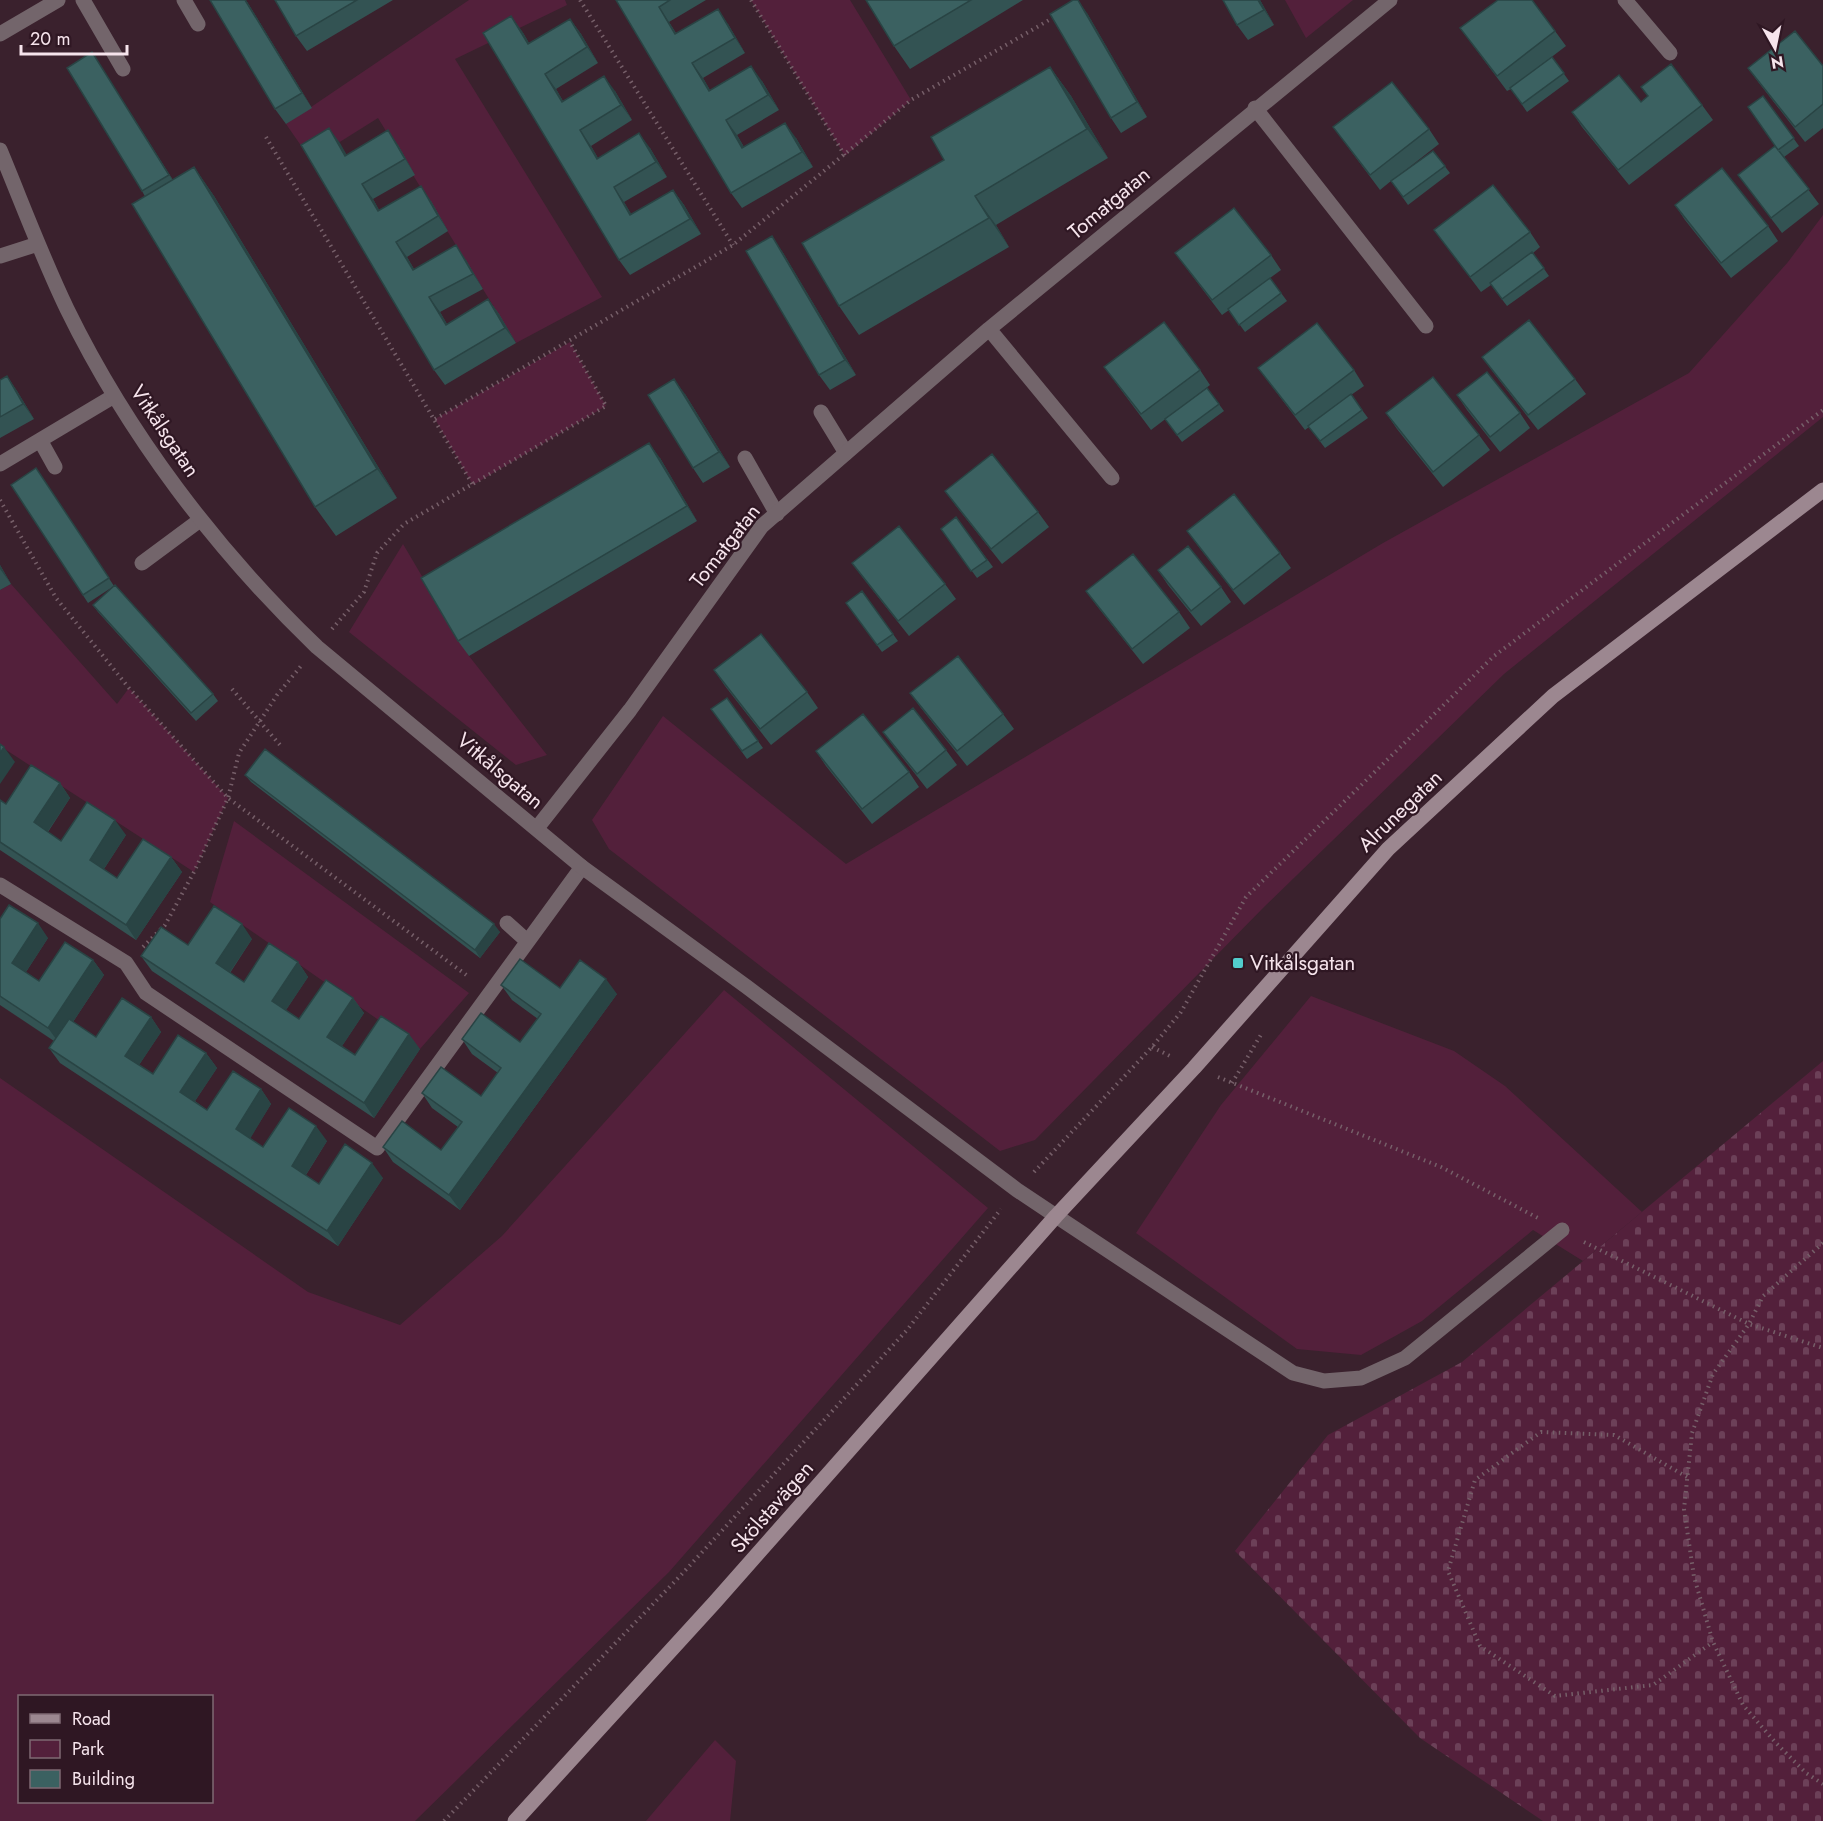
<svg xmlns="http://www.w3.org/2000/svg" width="1823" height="1821" font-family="Jost,sans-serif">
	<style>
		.green { fill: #53203b; fill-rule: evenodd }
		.cemetery { fill: url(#cemetery-stones) }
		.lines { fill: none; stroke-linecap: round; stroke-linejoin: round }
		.path { stroke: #765f69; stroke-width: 4; stroke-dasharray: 1.5 4.5; stroke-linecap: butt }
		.lane { stroke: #73656b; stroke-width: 15 }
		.street { stroke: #73656b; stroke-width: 15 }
		.secondary { stroke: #9c8790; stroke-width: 15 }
		.wall { fill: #335353 }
		.shaded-wall { fill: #294444 }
		.building { fill: #3b6161; stroke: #294444; stroke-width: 1.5 }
		.poi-dot { fill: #52cdcd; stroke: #2f1723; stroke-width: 2 }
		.labels { text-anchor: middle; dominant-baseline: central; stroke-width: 4.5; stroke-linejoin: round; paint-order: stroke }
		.street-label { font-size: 21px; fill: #f6e4ec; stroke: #2f1723 }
		.poi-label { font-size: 21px; fill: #f6e4ec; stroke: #2f1723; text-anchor: start }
	</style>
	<defs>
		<pattern id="cemetery-stones" width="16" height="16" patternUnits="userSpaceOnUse" patternTransform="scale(1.5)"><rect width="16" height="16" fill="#53203b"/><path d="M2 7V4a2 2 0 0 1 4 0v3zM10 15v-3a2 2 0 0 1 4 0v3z" fill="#6c4058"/></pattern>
	</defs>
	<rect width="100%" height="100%" fill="#3a212d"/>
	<path class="green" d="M469,0H565L567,5L455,59L602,297L516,343L378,118L311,160L286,124Z
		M751,0H850L911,100L845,156Z
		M1285,0H1353L1306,38Z
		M1823,215V417L1504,674L1265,906L1035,1140L1000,1151L609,849L592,820L663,716L846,864L1383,543L1689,373L1788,262Z
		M570,342L606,406L473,485L435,419Z
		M403,544L469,656L547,755L516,765L349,632Z
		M11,584L117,704L129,688L228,798L194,872L0,746V590Z
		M234,821L469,993L420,1049L210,902Z
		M724,990L988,1208L669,1572L415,1821H0V1078L308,1292L400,1325L502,1236ZM20,1696H212V1802H20Z
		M1311,996L1454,1051L1505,1086L1642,1212L1583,1261L1533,1230L1422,1321L1361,1355L1297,1349L1136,1233L1221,1105Z
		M715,1740L736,1761L730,1821H646Z"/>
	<path class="cemetery" d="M1823,1061V1821H1543L1420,1738L1235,1551L1328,1435L1462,1362Z"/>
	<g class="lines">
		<path class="path" d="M580,0L733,245
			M751,0L845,156
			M266,137L473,485
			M435,419L733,245L911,100L1056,16
			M0,500L56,598L129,688L228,798L469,977
			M332,629L364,592L377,553L404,524L606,406L570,342
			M232,689L280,745
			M143,947L165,925L194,872L228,798L239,753L277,695L301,666
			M1152,1047L1170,1056
			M1218,1077L1441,1167L1538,1218
			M1232,1083L1262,1033
			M1034,1172L1152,1047L1181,1012L1246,897L1494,656L1823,410
			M1584,1242L1749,1324L1823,1348
			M1823,1243L1763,1296L1749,1324L1713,1374L1692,1433L1684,1509L1694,1577L1713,1642L1743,1705L1775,1742L1806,1773L1823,1784
			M1687,1477L1614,1435L1541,1432L1475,1480L1448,1571L1480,1646L1555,1696L1653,1685L1713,1642
			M444,1821L681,1575L907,1330L1001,1209"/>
		<path class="lane" d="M83,0L123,69
			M184,0L198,24
			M821,412L846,453
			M40,440L55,467
			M745,458L777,514
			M0,464L114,396
			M142,563L200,520
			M0,885L126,963L146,993L377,1148L582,867
			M507,923L527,941
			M1056,1216L1293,1373L1324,1381L1361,1378L1405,1358L1562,1230"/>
		<path class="street" d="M1625,0L1670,53
			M0,34L58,0
			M1255,108L1426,326
			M0,150C22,203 42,257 67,309C128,434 216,550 317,647L582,867L747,987L1017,1190L1056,1216
			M0,256L38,244
			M989,329L1112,478
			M537,828L630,710L762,526L989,329L1390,0"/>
		<path class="secondary" d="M515,1821L715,1602L1056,1216L1194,1068L1388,849L1553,696L1823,490"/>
	</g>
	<path class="wall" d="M246,0L312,108L286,124L275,109Z
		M275,0H393L307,51L296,36Z
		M616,0H706L669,22L676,33L728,24L745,53L703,78L710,90L762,81L779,110L737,135L744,147L796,138L813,167L742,208L731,193Z
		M866,0H1023L910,69L894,46Z
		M1223,0H1260L1274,25L1248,40L1237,25Z
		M1087,13L1147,117L1121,133L1111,118Z
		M570,19L581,34L598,63L556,89L563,101L615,91L632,120L591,146L598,158L650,148L667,177L624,202L631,214L673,190L684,205L701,234L630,275L619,260L522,31L529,43Z
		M1460,28L1555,31L1566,46L1524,78L1552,57L1569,81L1527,112L1511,89L1507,91Z
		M92,52L102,68L173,180L194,167L214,196L397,498L336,536L315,507L142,191Z
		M1823,66V128L1805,142L1759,83L1748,68Z
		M1050,67L1071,96L1108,158L996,225L1009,247L859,335L839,306L944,160Z
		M1763,96L1799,146L1784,157L1819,204L1782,233L1738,175L1775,146Z
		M1641,102L1702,105L1713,120L1629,185L1582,127L1572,112Z
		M1333,127L1429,129L1439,144L1393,180L1433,151L1450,173L1408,205L1391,181L1380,190Z
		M329,128L346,155L398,145L415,175L373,199L379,210L431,201L448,231L407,257L414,269L466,260L483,289L440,312L447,324L488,299L499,314L516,343L445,385L434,370Z
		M1675,205L1768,226L1778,241L1731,278L1685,220Z
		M1434,230L1530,232L1540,247L1533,253L1549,276L1507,306L1491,285L1481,292Z
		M782,251L856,375L830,390L819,375Z
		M1175,253L1271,255L1281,270L1270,278L1287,301L1245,332L1229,310L1222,315Z
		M1482,357L1575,379L1586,394L1538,430L1493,372Z
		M1104,367L1200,370L1210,385L1151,430Z
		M1258,368L1354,370L1364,386L1351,395L1368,418L1325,448L1309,427L1305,430Z
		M7,376L17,391L34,419L0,438V380Z
		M1207,388L1224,411L1182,442L1165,419Z
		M685,394L730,467L703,483L693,468Z
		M1457,395L1520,413L1530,428L1500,452L1467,410Z
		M1386,413L1479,435L1490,450L1443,487L1397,429Z
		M660,458L697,521L469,656L458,641Z
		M36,468L114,586L88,603L11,485Z
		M945,491L1038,512L1049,527L1002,564L956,506Z
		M956,517L993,567L977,578L941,529Z
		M1187,531L1280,553L1291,568L1244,605L1198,546Z
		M852,563L945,584L956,599L909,636L863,578Z
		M0,565L11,584L0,590Z
		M1158,570L1221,587L1231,602L1201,626L1168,585Z
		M862,591L898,641L882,652L846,603Z
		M1086,591L1179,612L1190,628L1143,664L1097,606Z
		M93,605L213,694L218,701L196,721L98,612Z
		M714,670L807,692L818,708L771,745L725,686Z
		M910,693L1003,714L1014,729L967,766L921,708Z
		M727,698L763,748L747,759L711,709Z
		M883,732L946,750L957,765L927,789L894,747Z
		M816,751L909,772L919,787L872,824L826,766Z
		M245,775L500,932L480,958L251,782Z
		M60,783L70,798L48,832L61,841L126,835L104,869L117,878L171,857L182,872L136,940L0,850V800L6,804Z
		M0,919L48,938L26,972L39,981L93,960L104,975L73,1022L96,1037L151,1017L161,1032L139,1065L153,1074L206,1053L217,1068L195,1101L207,1110L261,1089L271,1104L250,1138L263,1147L327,1141L306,1175L319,1184L383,1178L338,1246L60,1063L49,1048L54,1041L0,1005Z
		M252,939L230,973L244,982L298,962L308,977L286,1010L299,1019L353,998L364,1013L342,1046L355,1055L420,1049L374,1118L152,971L141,956L188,945Z
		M501,985L560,988L617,994L460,1210L393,1162L383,1147L441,1150L458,1127L432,1108L422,1093L481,1096L498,1073L472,1054L462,1039L520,1042L538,1019L512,1000Z"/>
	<path class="shaded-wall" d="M245,0H246L312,108L302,93Z
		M1078,0L1087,13L1147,117L1137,102Z
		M1258,0H1260L1274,25L1264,10Z
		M659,7L669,22L685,49L675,34Z
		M718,9L728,24L745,53L735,38Z
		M511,16L522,31L538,59L528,44Z
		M570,19L581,34L598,63L587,47Z
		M92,52L102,68L179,190L169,175Z
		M692,63L703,78L719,106L709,91Z
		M751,66L762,81L779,110L768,95Z
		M1050,67L1071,96L1108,158L1087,129Z
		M545,74L556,89L572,117L562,102Z
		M604,76L615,91L632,120L621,105Z
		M726,120L737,135L753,163L742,148Z
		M785,123L796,138L813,167L802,152Z
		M329,128L340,143L356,171L345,156Z
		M388,130L398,145L415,175L405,159Z
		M580,130L591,146L607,174L597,159Z
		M639,133L650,148L667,177L656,162Z
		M194,167L214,196L397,498L377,469Z
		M362,184L373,199L388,226L378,211Z
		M421,186L431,201L448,231L438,216Z
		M614,187L624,202L641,230L630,215Z
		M673,190L684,205L701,234L690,219Z
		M975,196L996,225L1009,247L989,218Z
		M772,236L782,251L856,375L845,360Z
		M396,242L407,257L423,285L413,270Z
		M456,245L466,260L483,289L473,274Z
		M429,297L440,312L456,340L446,325Z
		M488,299L499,314L516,343L505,328Z
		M7,376L17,391L34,419L23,404Z
		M674,379L685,394L730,467L719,452Z
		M649,443L660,458L697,521L687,506Z
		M0,565L11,584L0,569Z
		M4,747L15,762L0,784V753Z
		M60,783L70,798L44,837L34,822Z
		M115,820L126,835L100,875L90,860Z
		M171,857L182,872L136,940L126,925Z
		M38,923L48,938L22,978L12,963Z
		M242,924L252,939L226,978L216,963Z
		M494,924L500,932L480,958L475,950Z
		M93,960L104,975L59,1043L48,1028Z
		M298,962L308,977L282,1016L272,1001Z
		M606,979L617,994L460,1210L449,1195Z
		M353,998L364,1013L338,1052L327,1037Z
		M151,1017L161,1032L135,1071L125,1056Z
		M409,1034L420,1049L374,1118L364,1103Z
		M206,1053L217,1068L191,1107L180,1092Z
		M261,1089L271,1104L247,1144L236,1129Z
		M316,1126L327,1141L302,1181L292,1166Z
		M372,1163L383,1178L338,1246L327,1231Z"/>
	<path class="building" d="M210,0H245L302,93L275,109Z
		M275,0H357L296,36Z
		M616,0H670L659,7L675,34L718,9L735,38L692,63L709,91L751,66L768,95L726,120L742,148L785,123L802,152L731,193Z
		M866,0H971L894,46Z
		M1073,0H1078L1137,102L1111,118L1050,14Z
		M1223,0H1258L1264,10L1237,25Z
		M1498,0H1532L1555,31L1497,76L1460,28Z
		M511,16L528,44L570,19L587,47L545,74L562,102L604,76L621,105L580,130L597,159L639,133L656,162L614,187L630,215L673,190L690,219L619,260L483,33Z
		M1795,31L1823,66V104L1795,127L1748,68Z
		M92,52L169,175L142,191L67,68Z
		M1552,57L1564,73L1522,104L1510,88Z
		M1671,64L1702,105L1618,170L1572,112L1619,75L1641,102L1648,96L1641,87Z
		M1050,67L1087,129L975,196L989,218L839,306L802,243L944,160L931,137Z
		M1392,82L1429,129L1370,175L1333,127Z
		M1763,96L1794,138L1778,150L1748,107Z
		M329,128L345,156L388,130L405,159L362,184L378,211L421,186L438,216L396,242L413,270L456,245L473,274L429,297L446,325L488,299L505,328L434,370L301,145Z
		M1775,146L1809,189L1771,218L1738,175Z
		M1433,151L1445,166L1403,197L1391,181Z
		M194,167L377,469L315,507L132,204Z
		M1722,168L1768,226L1721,263L1675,205Z
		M1493,185L1530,232L1470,277L1434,230Z
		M1234,208L1271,255L1212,300L1175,253Z
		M772,236L845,360L819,375L746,251Z
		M1532,252L1544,268L1502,299L1490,283Z
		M1270,278L1281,293L1239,325L1228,309Z
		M1529,320L1575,379L1528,415L1482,357Z
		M1164,322L1200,370L1141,414L1104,367Z
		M1317,323L1354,370L1295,415L1258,368Z
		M1487,372L1520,413L1490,437L1457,395Z
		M7,376L23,404L0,417V380Z
		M1433,377L1479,435L1433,472L1386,413Z
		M674,379L719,452L693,468L648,395Z
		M1207,388L1219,404L1177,435L1165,419Z
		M1351,394L1362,410L1320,441L1308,426Z
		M649,443L687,506L458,641L421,578Z
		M992,454L1038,512L991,549L945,491Z
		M36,468L109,578L83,595L11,485Z
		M1234,494L1280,553L1233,590L1187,531Z
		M956,517L987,560L971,571L941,529Z
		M899,526L945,584L898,621L852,563Z
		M1188,546L1221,587L1191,611L1158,570Z
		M1133,554L1179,612L1132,649L1086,591Z
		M115,585L213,694L191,713L93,605Z
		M862,591L893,634L877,645L846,603Z
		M761,634L807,692L760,729L714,670Z
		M958,656L1003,714L957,751L910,693Z
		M727,698L758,741L742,751L711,709Z
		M913,708L946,750L917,774L883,732Z
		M863,714L909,772L862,809L816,751Z
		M0,744L4,747L0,753Z
		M265,749L494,924L475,950L245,775Z
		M31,765L60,783L34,822L61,841L87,802L115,820L90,860L117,878L143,839L171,857L126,925L0,842V800L6,804Z
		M9,905L38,923L12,963L39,981L65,942L93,960L48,1028L0,996V919Z
		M214,906L242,924L216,963L244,982L269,943L298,962L272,1001L299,1019L326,980L353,998L327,1037L355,1055L381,1016L409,1034L364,1103L141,956L161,927L188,945Z
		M520,959L560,988L580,960L606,979L449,1195L383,1147L402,1121L441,1150L462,1122L422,1093L441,1067L481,1096L501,1068L462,1039L481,1013L520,1042L541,1014L501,985Z
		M122,998L151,1017L125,1056L153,1074L178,1035L206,1053L180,1092L207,1110L233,1071L261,1089L236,1129L263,1147L289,1108L316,1126L292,1166L319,1184L345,1144L372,1163L327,1231L49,1048L69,1019L96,1037Z"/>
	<rect class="poi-dot" x="1232" y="957" width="12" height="12" rx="3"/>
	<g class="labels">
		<g class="street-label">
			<text transform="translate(1109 203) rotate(-40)">Tomatgatan</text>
			<text transform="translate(165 431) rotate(56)">Vitkålsgatan</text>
			<text transform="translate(725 546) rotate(-52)">Tomatgatan</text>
			<text transform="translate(500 771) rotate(40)">Vitkålsgatan</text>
			<text transform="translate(1400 811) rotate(-44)">Alrunegatan</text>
			<text transform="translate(772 1507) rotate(-49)">Skölstavägen</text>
		</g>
		<g class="poi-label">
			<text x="1250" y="963">Vitkålsgatan</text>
		</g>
	</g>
	<rect x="18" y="1695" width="195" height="108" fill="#2f1723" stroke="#7f6973" stroke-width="1.5"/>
	<rect x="30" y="1714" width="30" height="9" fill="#9c8790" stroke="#7f6973" stroke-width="1.5"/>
	<text x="72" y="1725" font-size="18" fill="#f6e4ec">Road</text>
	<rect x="30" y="1740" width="30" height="18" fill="#53203b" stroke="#7f6973" stroke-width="1.5"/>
	<text x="72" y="1755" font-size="18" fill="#f6e4ec">Park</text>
	<rect x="30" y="1770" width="30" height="18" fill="#3b6161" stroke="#7f6973" stroke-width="1.5"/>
	<text x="72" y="1785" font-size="18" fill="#f6e4ec">Building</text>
	<g transform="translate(1775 48) rotate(171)" stroke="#2f1723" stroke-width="4.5" paint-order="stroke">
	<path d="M0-4.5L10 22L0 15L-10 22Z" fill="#f6e4ec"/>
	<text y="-9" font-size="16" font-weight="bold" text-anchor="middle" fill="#f6e4ec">N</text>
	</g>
	<path d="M21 45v9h106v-9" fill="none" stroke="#f6e4ec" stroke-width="3"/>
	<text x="30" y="45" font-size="18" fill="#f6e4ec" stroke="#2f1723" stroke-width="4.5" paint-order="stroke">20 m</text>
</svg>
